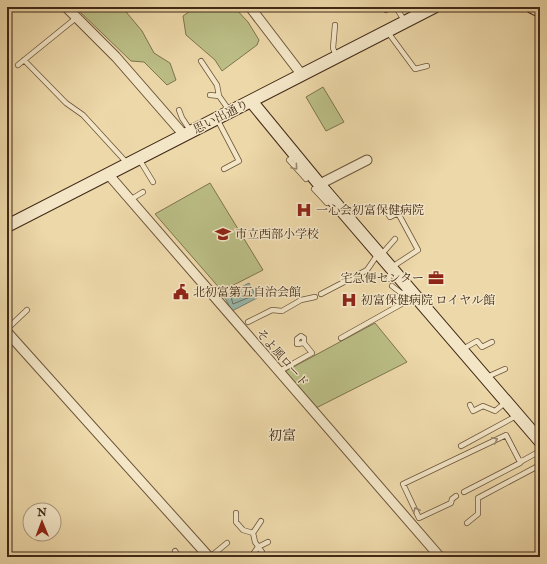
<svg xmlns="http://www.w3.org/2000/svg" width="547" height="564" font-family="'IM FELL English','Noto Serif JP',serif">
	<style>
		.green { fill: #bbbe86; stroke: #7e744e }
		.water { fill: #99b9ad; stroke: #767f71 }
		.lines { fill: none; stroke-linecap: round; stroke-linejoin: round }
		.shore { stroke: #6d7162; stroke-width: 1 }
		.lane-casing { stroke: #6c553b; stroke-width: 6 }
		.street-casing { stroke: #6c553b; stroke-width: 11 }
		.secondary-casing { stroke: #412916; stroke-width: 14 }
		.lane { stroke: #f3e6c7; stroke-width: 4.5 }
		.street { stroke: #f3e6c7; stroke-width: 9 }
		.secondary { stroke: #f3e6c7; stroke-width: 12 }
		.oneway { stroke: #9a886e }
		.labels { text-anchor: middle; dominant-baseline: central; stroke-width: 3; stroke-linejoin: round; paint-order: stroke }
		.street-label { font-size: 12px; fill: #412916; stroke: #f3e6c7 }
		.poi-label { font-size: 12px; fill: #412916; stroke: #f3e6c7; text-anchor: start }
		.quarter-label { font-size: 14px; fill: #412916; stroke: #f3e6c7 }
	</style>
	<rect width="100%" height="100%" fill="#edd8a9"/>
	<filter id="stains"><feTurbulence type="fractalNoise" baseFrequency=".005" numOctaves="4"/><feColorMatrix values="0 0 0 0 .2 0 0 0 0 .09 0 0 0 0 .02 0 0 0 .5 -.17"/></filter>
	<radialGradient id="worn" r=".72"><stop offset=".6" stop-color="#630" stop-opacity="0"/><stop offset="1" stop-color="#630" stop-opacity=".3"/></radialGradient>
	<path class="green" d="M75,7H122L142,31L154,53L170,63L176,80L167,85L144,62L131,61Z
		M196,7H234L248,22L259,40L257,45L222,71L215,60L186,35L183,16Z
		M323,87L344,122L326,131L306,97Z
		M210,183L263,270L222,291L155,214Z
		M375,323L407,362L314,409L284,372Z"/>
	<path class="water" d="M249,283L257,298L232,311L224,296Z"/>
	<g class="lines">
		<path class="shore" d="M246,289L248,290L250,297L233,304L231,297Z"/>
		<defs>
			<path id="lane" d="M384,7L386,10L391,7
				M396,7L405,22
				M335,25L333,48L336,56
				M387,31L415,69L427,66
				M24,60L66,103L83,115L127,163
				M201,61L217,85L219,96L229,110
				M18,65L76,18
				M210,95L219,96
				M179,110L182,118L190,130
				M217,119L239,161L224,169
				M295,155L289,160L306,179
				M139,159L153,182
				M314,189L327,203L332,199
				M130,200L143,192
				M385,209L390,217L398,213L418,250L392,267L389,279
				M381,255L395,239
				M392,286L401,293H410
				M321,294L367,270L378,254
				M248,322L272,310L282,311L301,300L315,297
				M7,329L27,310
				M341,338L414,297
				M7,344L13,338
				M463,349L477,341L482,347L492,342
				M278,372L312,353L304,343V338L301,336L297,339V344L304,343
				M487,377L505,369
				M470,405L473,411L483,406L495,411L506,402
				M461,446L518,415
				M522,461L540,451
				M456,496L452,499L451,503L419,518L403,484L506,435L519,460L522,461L520,463L464,492
				M236,513V522L243,530L253,533L255,542L262,552
				M467,523L478,514V498L540,465
				M253,533L261,521
				M175,551L179,557
				M210,557L227,543
				M251,557L258,547L268,542"/>
			<path id="street" d="M66,7L116,57L184,135
				M250,7L302,75
				M108,174L440,557
				M320,184L367,160
				M7,332L209,557"/>
			<path id="secondary" d="M532,7L540,11
				M251,101L325,191L540,441
				M7,226L434,7"/>
		</defs>
		<use href="#lane" class="lane-casing"/>
		<use href="#street" class="street-casing"/>
		<use href="#secondary" class="secondary-casing"/>
		<use href="#lane" class="lane"/>
		<use href="#street" class="street"/>
		<use href="#secondary" class="secondary"/>
	</g>
	<defs><path id="oneway-chevron" d="M-2-3.5L2.5 0L-2 3.5" fill="none" stroke-width="1.6" stroke-linecap="round" stroke-linejoin="round"/></defs>
	<g class="oneway">
		<use href="#oneway-chevron" transform="translate(295 167) rotate(50)"/>
		<use href="#oneway-chevron" transform="translate(495 440) rotate(-26)"/>
		<use href="#oneway-chevron" transform="translate(416 510) rotate(-115)"/>
	</g>
	<defs>
		<symbol id="hospital-bare" viewBox="-9 -9 18 18"><path d="M-5-5h3v3.5h4V-5h3V5h-3V1.5h-4V5h-3Z" fill="#8f2418" stroke="#f3e6c7" stroke-width="2.5" paint-order="stroke"/></symbol>
		<symbol id="school-bare" viewBox="-9 -9 18 18"><path d="M0-5L7-2L0 1L-7-2ZM-4 1L0 2.5L4 1V4Q0 6-4 4Z" fill="#8f2418" stroke="#f3e6c7" stroke-width="2.5" paint-order="stroke"/></symbol>
		<symbol id="office-bare" viewBox="-9 -9 18 18"><path d="M-6-3h4V-5.5h4V-3h4V5H-6ZM-1-4.5V-3h2v-1.5ZM-6 0V1H6V0Z" fill="#8f2418" stroke="#f3e6c7" stroke-width="2.5" paint-order="stroke"/></symbol>
		<symbol id="civic-bare" viewBox="-9 -9 18 18"><path d="M-.6-6.5H3V-4.5H.6V-3L4-1V1h2V6H-6V1h2V-1L-.6-3ZM-1.2 2.5V6h2.4V2.5Z" fill="#8f2418" stroke="#f3e6c7" stroke-width="2.5" paint-order="stroke"/></symbol>
	</defs>
	<g fill-rule="evenodd">
		<use href="#hospital-bare" x="293" y="199" width="22" height="22"/>
		<use href="#school-bare" x="212" y="223" width="22" height="22"/>
		<use href="#office-bare" x="425" y="267" width="22" height="22"/>
		<use href="#civic-bare" x="170" y="281" width="22" height="22"/>
		<use href="#hospital-bare" x="338" y="289" width="22" height="22"/>
	</g>
	<g class="labels">
		<g class="street-label">
			<text transform="translate(221 117) rotate(-27)">思い出通り</text>
			<text transform="translate(282 358) rotate(49)">そよ風ロード</text>
		</g>
		<g class="poi-label">
			<text x="316" y="210">一心会初富保健病院</text>
			<text x="235" y="234">市立西部小学校</text>
			<text x="424" y="278" text-anchor="end">宅急便センター</text>
			<text x="193" y="292">北初富第五自治会館</text>
			<text x="361" y="300">初富保健病院 ロイヤル館</text>
		</g>
		<g class="quarter-label">
			<text x="282" y="436">初富</text>
		</g>
	</g>
	<rect width="547" height="564" fill="none" stroke="#edd8a9" stroke-width="24"/>
	<rect x="8" y="8" width="531" height="548" fill="none" stroke="#412916" stroke-width="2"/>
	<rect x="12" y="12" width="523" height="540" fill="none" stroke="#412916"/>
	<g transform="translate(42 522) rotate(359)"><circle r="19" fill="#f3e6c7" stroke="#ac9a80"/>
	<path d="M0-3L7 15L0 10L-7 15Z" fill="#8f2418"/>
	<text y="-6" font-size="11" font-weight="bold" text-anchor="middle" fill="#412916">N</text>
	</g>
	<rect width="100%" height="100%" filter="url(#stains)"/>
	<rect width="100%" height="100%" fill="url(#worn)"/>
</svg>
